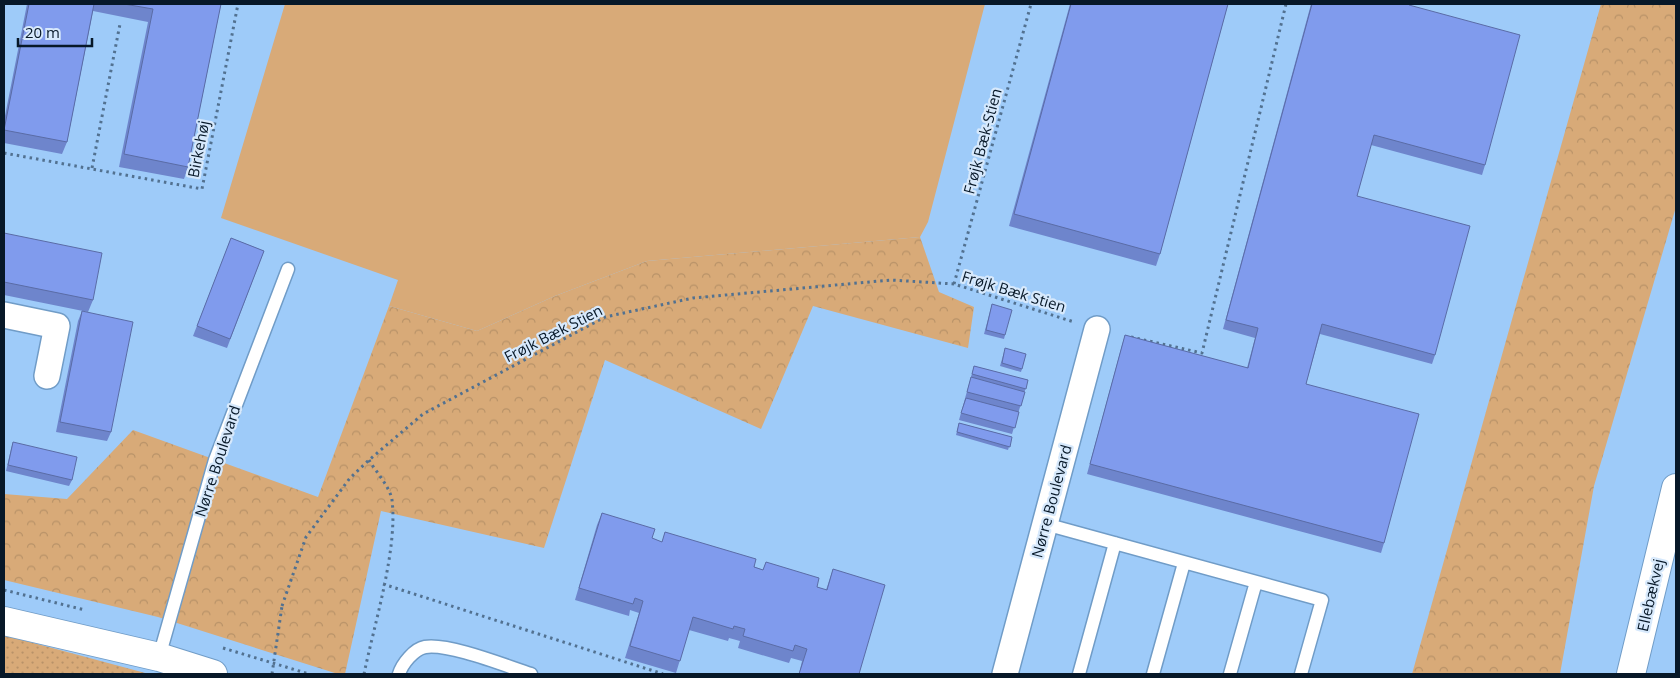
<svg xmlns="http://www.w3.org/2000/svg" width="1680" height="678" font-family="'Open Sans',sans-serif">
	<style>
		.green { fill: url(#green-dots) }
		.forest { fill: url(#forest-crowns) }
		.pitch { fill: #d8aa78 }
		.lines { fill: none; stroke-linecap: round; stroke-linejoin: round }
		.service-casing { stroke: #709cc7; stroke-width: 15 }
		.minor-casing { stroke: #709cc7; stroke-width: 28 }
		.tertiary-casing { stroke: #709cc7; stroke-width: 30 }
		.path { stroke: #527190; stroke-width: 3; stroke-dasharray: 2.5 4; stroke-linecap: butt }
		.service { stroke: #fff; stroke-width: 12 }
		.minor { stroke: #fff; stroke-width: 25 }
		.tertiary { stroke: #fff; stroke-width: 28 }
		.path-bridge { stroke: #527190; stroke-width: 3; stroke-dasharray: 2.5 4; stroke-linecap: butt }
		.wall { fill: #6e85cc }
		.building { fill: #809bed; stroke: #5a6ca6 }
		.labels { text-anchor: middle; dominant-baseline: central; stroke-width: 4.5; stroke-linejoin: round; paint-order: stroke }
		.street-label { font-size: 15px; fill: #071828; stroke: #d7e9fc }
	</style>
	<defs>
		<pattern id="green-dots" width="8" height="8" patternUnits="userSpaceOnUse" patternTransform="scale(1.25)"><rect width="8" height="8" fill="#d8aa78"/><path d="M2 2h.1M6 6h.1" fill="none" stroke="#b89268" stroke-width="1.8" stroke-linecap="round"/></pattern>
		<pattern id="forest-crowns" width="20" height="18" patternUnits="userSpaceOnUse" patternTransform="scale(1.25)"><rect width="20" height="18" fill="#d8aa78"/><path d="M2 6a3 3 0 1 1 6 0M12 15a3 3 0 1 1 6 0" fill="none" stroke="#b89268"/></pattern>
	</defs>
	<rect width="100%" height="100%" fill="#9ecbf9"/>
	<path class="green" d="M4,635L149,674H4Z"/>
	<path class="forest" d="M1601,4H1676V207L1594,486L1560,674H1412Z
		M920,237L939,292L974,307L968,348L813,306L761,429L605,360L544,548L381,511L345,674H338L158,617L4,580V494L67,499L133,430L318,497L389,306L477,331L555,296L647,261Z"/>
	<path class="pitch" d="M285,4H985L928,222L920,237L647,261L555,296L477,331L389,306L398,280L221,218Z"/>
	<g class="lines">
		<defs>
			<path id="service" d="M1045,524L1322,600L1301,674
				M159,657L215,460L288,269
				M399,674C402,664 414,649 425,647C449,643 506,666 531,674
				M1079,674L1115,543
				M1153,674L1184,563
				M1230,674L1256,582"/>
			<path id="minor" d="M4,315L57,326L47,376
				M1005,674L1097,329"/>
			<path id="tertiary" d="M4,621L159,657L213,674
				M1631,674L1676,488"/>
		</defs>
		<use href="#service" class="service-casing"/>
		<use href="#minor" class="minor-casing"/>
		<use href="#tertiary" class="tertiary-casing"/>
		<path class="path" d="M4,153L202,189L238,4
			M92,168L120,24
			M954,284L1031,4
			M1131,337L1202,353L1286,4
			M383,584L663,674
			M4,590L85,610
			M282,606L306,537L350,478L369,460L423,414L605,317L693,298L891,280L954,284L1074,322
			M223,648L309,674
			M364,674C374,625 398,549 392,500C390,487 376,472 369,460"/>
		<use href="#service" class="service"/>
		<use href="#minor" class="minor"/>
		<use href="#tertiary" class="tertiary"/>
		<path class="path-bridge" d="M272,674L282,606"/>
	</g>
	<path class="wall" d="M27,4H221L188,167L184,179L119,167L148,22L93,11L67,142L62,154L4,143V121Z
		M1070,4H1228L1160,254L1156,266L1009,226Z
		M1311,4H1409V5L1485,165L1482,175L1371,145L1357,196L1435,355L1432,364L1320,334L1306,384L1384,543L1381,553L1087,474L1122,345L1125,335L1247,368L1255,338L1223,329Z
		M4,233L93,300L88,312L4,295Z
		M231,238L264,251L227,348L193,336Z
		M992,304L1005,335L1004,339L984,334Z
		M82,311L111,432L107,441L56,432L78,321Z
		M1004,352L1026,354L1021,372L1000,366Z
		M974,366L1028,380L1012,434L959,420Z
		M959,423L1012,437L1008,450L956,435Z
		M13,442L72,480L69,486L6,471L11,449Z
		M602,513L652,538L662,542L665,532L763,570L766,562L817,587L826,590L833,569L859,674H799L802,661L791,658L789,663L738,648L740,641L729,638L728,641L689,630L676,673L625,658L639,613L630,610L629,616L575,600L597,525Z"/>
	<path class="building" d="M29,4H94L67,142L4,130Z
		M124,4H221L188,167L124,154L153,9Z
		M1071,4H1228L1160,254L1014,214Z
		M1312,4H1409V5L1520,35L1485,165L1374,135L1357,196L1470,226L1435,355L1322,324L1306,384L1419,414L1384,543L1090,464L1125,335L1248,368L1258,328L1226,320Z
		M4,233L102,253L93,300L4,282Z
		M231,238L264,251L230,339L197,326Z
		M992,304L1012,310L1005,335L986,330Z
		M82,311L133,322L111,432L60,422Z
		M1005,348L1026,354L1022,369L1002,363Z
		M974,366L1028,380L1026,389L972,374Z
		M971,377L1025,392L1021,406L967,392Z
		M966,398L1019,412L1015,428L961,413Z
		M959,423L1012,437L1010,447L957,432Z
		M13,442L77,457L72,480L8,465Z
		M602,513L655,529L652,538L662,542L665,532L756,559L754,567L763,570L766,562L819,578L817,587L827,590L833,569L885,585L859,674H799L807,649L795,645L793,651L743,636L745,629L734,626L733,629L693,617L680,661L630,646L643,601L635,598L633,604L579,588Z"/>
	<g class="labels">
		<g class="street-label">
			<text transform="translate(982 141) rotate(-75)">Frøjk Bæk-Stien</text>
			<text transform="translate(198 149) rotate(-79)">Birkehøj</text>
			<text transform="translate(1014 291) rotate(17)">Frøjk Bæk Stien</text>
			<text transform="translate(553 333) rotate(-27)">Frøjk Bæk Stien</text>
			<text transform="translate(217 461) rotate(-72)">Nørre Boulevard</text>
			<text transform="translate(1051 501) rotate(-75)">Nørre Boulevard</text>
			<text transform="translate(1650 595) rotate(-77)">Ellebækvej</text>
		</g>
	</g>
	<rect width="1680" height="678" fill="none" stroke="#071828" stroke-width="10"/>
	<path d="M18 38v8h74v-8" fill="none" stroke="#071828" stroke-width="2.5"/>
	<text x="25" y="38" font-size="15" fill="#071828" stroke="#d7e9fc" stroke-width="4" paint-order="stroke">20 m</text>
</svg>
